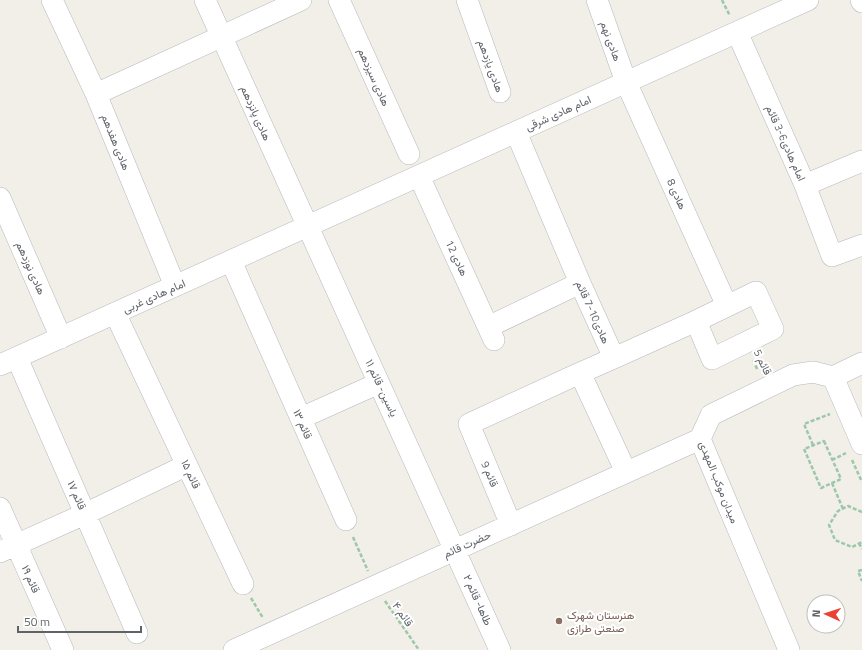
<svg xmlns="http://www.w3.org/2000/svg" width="862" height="650" font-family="'Titillium Web',Vazirmatn,sans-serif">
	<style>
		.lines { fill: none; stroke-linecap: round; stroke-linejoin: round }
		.minor-casing { stroke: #b5b8bc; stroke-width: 22 }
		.path { stroke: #9cc7a9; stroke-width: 2.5; stroke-dasharray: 4 2; stroke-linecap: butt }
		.minor { stroke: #fff; stroke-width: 21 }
		.education-dot { fill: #8d6e63; stroke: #fff; stroke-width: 1.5 }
		.labels { text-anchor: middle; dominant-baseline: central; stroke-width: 4; stroke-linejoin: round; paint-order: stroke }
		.street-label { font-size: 11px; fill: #5f6368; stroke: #fff }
		.education-label { font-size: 11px; fill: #785e54; stroke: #fff; text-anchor: start }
	</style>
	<rect width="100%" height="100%" fill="#f1efe8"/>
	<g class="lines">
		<defs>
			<path id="minor" d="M52,0L96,94L175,286
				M205,0L500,650
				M339,0L409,154
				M467,0L500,92
				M597,0L626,82L727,306
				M861,0L862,2
				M737,32L805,185L832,256L862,245
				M96,94L301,0
				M516,132L580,283L614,358L580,373L626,472
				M419,176L494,340
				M805,185L862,161
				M0,198L61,338
				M231,261L346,520
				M115,313L243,584
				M488,327L580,283
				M17,358L137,633
				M614,358L696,321L756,292L773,329L712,359L696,321
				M0,365L808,0
				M833,377L862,363
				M301,418L379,383
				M0,508L63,650
				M511,525L469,424L580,373
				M0,552L85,514L187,465
				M234,650L700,439
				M789,650L700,439L711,415L793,375L813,372L833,377L862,444"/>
		</defs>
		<use href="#minor" class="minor-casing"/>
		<path class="path" d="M722,0L730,16
			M753,360L758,371
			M824,441L841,479L821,488L804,449Z
			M813,445L804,424L830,414
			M832,460L846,453
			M852,460L862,482
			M832,483L843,509
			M862,512L848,506L838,511L829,525L835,540L852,547L862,542
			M353,537L368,571
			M859,543L862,549
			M862,570L858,571L862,581
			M251,598L263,618
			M385,601L419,650"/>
		<use href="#minor" class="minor"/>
	</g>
	<circle class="education-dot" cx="559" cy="621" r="4"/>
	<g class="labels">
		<g class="street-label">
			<text transform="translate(611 41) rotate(70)">هادی نهم</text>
			<text transform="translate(491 66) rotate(70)">هادی یازدهم</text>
			<text transform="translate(374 77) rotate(66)">هادی سیزدهم</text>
			<text transform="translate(256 113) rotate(66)">هادی پانزدهم</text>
			<text transform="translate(558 113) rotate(-24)">امام هادی شرقی</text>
			<text transform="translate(116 142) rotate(68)">هادی هفدهم</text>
			<text transform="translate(786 143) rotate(66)">امام هادی6-3 قائم</text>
			<text transform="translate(677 194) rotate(66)">هادی 8</text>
			<text transform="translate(457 258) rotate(65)">12 هادی</text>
			<text transform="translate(31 268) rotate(66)">هادی نوزدهم</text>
			<text transform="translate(154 296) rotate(-24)">امام هادی غربی</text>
			<text transform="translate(593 312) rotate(66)">هادی10-7 قائم</text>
			<text transform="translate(763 362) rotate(64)">قائم 5</text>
			<text transform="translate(382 388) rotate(65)">یاسین- قائم ۱۱</text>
			<text transform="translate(303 424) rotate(66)">قائم ۱۳</text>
			<text transform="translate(191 474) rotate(65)">قائم ۱۵</text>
			<text transform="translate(490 474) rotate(67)">قائم 9</text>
			<text transform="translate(719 482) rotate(68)">میدان موکب المهدی</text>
			<text transform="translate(77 495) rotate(66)">قائم ۱۷</text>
			<text transform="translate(467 544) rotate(-24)">حضرت قائم</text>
			<text transform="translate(31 579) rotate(66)">قائم ۱۹</text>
			<text transform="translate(478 600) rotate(66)">طاها- قائم ۲</text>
			<text transform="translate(403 614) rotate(55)">قائم ۴</text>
		</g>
		<g class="education-label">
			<text x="567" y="615">هنرستان شهرک<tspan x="567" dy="13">صنعتی طرازی</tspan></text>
		</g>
	</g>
	<g transform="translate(826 614) rotate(273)"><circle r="19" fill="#ffffff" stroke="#bfc1c3"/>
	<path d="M0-3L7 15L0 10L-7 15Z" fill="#ea4335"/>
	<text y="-6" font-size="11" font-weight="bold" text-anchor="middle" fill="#5f6368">N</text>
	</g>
	<path d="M18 626v6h123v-6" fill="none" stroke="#5f6368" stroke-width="2"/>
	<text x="24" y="626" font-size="12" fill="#5f6368" stroke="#ffffff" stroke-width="3" paint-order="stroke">50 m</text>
</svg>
